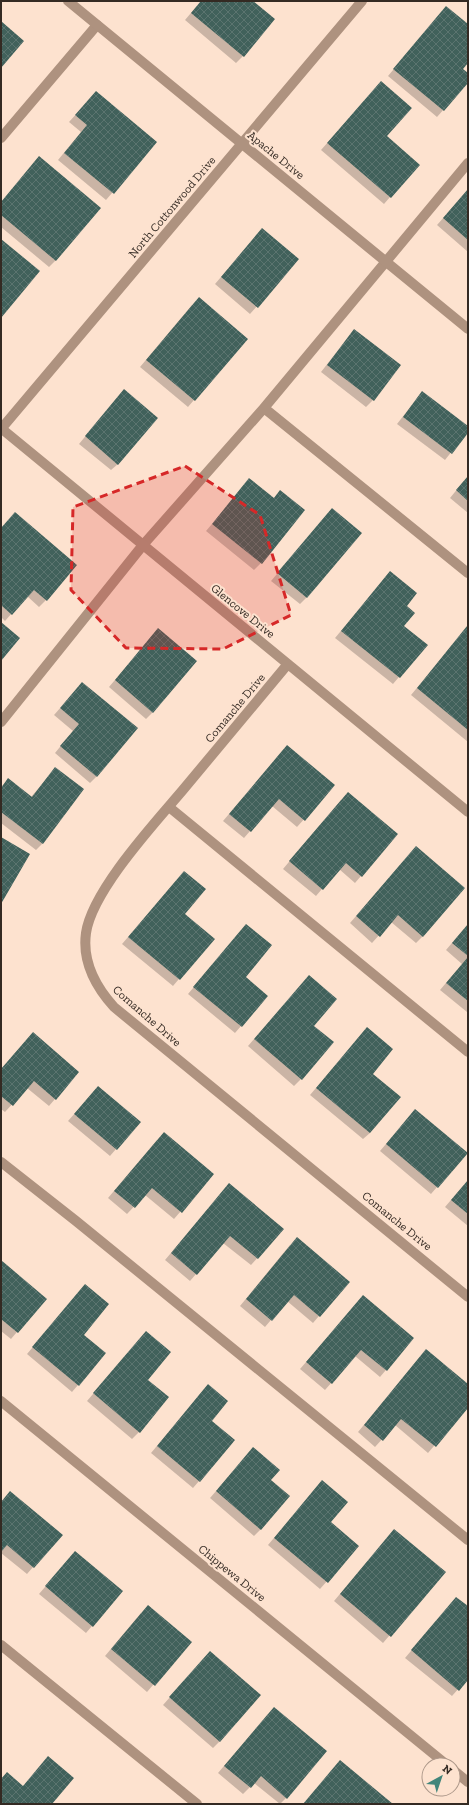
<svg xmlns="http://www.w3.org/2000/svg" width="469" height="1805" font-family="'Zilla Slab',serif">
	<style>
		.shadow { fill: #0003 }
		.building { fill: url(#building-cross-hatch) }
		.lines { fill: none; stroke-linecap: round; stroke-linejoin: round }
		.service { stroke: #ae927f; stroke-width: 10 }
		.minor { stroke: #ae927f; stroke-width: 10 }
		.marked { fill: #d62828; fill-opacity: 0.2; stroke: #d62828; stroke-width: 3; stroke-dasharray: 8 5; stroke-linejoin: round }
		.labels { text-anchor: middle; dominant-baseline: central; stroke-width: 4; stroke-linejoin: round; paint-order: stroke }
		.street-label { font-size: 12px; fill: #342a23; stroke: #fde2cf }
	</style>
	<defs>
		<pattern id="building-cross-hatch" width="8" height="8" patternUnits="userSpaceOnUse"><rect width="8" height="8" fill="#41615b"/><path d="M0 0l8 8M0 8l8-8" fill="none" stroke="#5b746f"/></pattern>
	</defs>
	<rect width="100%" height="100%" fill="#fde2cf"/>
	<path class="shadow" d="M201,1H252L243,56L236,63L185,20Z
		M440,14L468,26V62L462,69L468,74V82L437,117L388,76Z
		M375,89L385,137L418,165L384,204L321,150Z
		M96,92L156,142L106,200L58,160L81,132L69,122Z
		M468,190V252L437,225Z
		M1,202L56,260L49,267L1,227Z
		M256,236L298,259L250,314L215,284Z
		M192,305L246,339L188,407L140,367Z
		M354,330L373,400L366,407L321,372Z
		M422,392L468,427V431L445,460L397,424Z
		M118,397V464L111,470L79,444Z
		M468,476V513L450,498Z
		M249,480L273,499L280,491L261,563L254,570L206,531Z
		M332,509L307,597L300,604L271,581Z
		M1,529L46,600L39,607L27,596L5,621L1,617Z
		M390,572L405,606L403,626L426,645L393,684L335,638Z
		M467,628L468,629V742L411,695Z
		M152,636L153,712L146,719L109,687Z
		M76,690L97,776L90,783L55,753L73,731L54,715Z
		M287,746L334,786L297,827L272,806L244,838L223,821Z
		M55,769L43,843L36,850L1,823V787L8,780L31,797Z
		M341,800L361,876L355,883L339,869L316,896L283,869Z
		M410,854L423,936L416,943L391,922L372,943L350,923Z
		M184,872L183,914L213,939L173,986L122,944Z
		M468,924V1011L467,1012L440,990L462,964L446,950Z
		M240,932L244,977L267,996L235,1033L188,994Z
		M309,976L313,1026L301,1079L294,1086L248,1046Z
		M33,1033L55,1099L49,1106L27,1088L5,1112L1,1109V1069Z
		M361,1035L371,1074L370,1133L363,1139L310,1095Z
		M98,1087L116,1149L110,1156L68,1121Z
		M409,1117L437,1187L431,1194L380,1151Z
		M157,1140L213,1174L174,1219L145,1195L127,1214L108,1198Z
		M468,1180V1226L445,1207Z
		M229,1184L283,1229L251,1265L223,1243L190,1281L165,1260Z
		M290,1245L319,1316L313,1323L287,1301L265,1327L240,1306Z
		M1,1262L45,1299L11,1339L1,1331Z
		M79,1292L82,1335L78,1385L72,1392L27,1354Z
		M363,1296L413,1338L380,1377L355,1356L325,1390L300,1369Z
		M146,1332L147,1380L139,1432L132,1439L87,1401Z
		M426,1350L468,1385V1406L428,1453L395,1425L375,1447L358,1432Z
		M202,1392L211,1421L234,1441L193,1488L151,1453Z
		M253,1448L270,1480L261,1529L254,1536L210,1498Z
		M316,1488L330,1522L358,1546L320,1589L268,1545Z
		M1,1502L61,1535L27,1574L1,1553Z
		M388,1537L444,1572L383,1643L334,1601Z
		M69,1559L92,1626L86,1633L39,1594Z
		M450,1605L468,1608V1678L452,1696L405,1658Z
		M141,1613L190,1642L147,1692L105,1656Z
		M210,1652L220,1741L213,1748L163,1705Z
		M268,1714L286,1798L280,1804L254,1783L243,1794L218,1773Z"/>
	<path class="building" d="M201,1H253L275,19L244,57L191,13Z
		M446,6L468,24V63L463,69L468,73V83L444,111L393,69Z
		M1,21L24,41L1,68Z
		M381,81L412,108L387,136L420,165L391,198L327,143Z
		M96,91L157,142L114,194L64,153L87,125L75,115Z
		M39,156L101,208L56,261L1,215V202Z
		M468,189V240L443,218Z
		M262,228L299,259L258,308L221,277Z
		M1,239L40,271L1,318Z
		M199,297L248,339L195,401L146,360Z
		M354,329L401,365L374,401L327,365Z
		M124,389L158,418L118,465L85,436Z
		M422,391L468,426V433L452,454L403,417Z
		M468,476V501L456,490Z
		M249,478L274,498L280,490L305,510L262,564L212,524Z
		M332,508L362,533L307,598L277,573Z
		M15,512L77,565L47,601L34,590L12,615L1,605V528Z
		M390,571L417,593L407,606L415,613L404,626L428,645L400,678L341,631Z
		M1,622L20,638L1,661Z
		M467,626L468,628V730L417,688Z
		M158,628L197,661L153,713L115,680Z
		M82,682L138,728L97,777L60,746L79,724L60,708Z
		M287,745L335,785L305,821L279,799L251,832L229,814Z
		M55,767L84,789L43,844L1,812V788L8,778L32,797Z
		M348,792L398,834L362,877L346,863L323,890L289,861Z
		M1,837L30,854L1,904Z
		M416,846L465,888L423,937L398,915L380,937L356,916Z
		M184,871L206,889L185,914L215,939L180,980L128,937Z
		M246,924L272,945L246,977L268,996L242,1027L193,987Z
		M468,924V956L452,943Z
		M468,957V1001L446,983Z
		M309,975L337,999L314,1026L334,1042L302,1080L254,1039Z
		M367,1027L393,1049L373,1074L401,1097L370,1133L316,1088Z
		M33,1032L79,1072L56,1100L34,1081L13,1106L1,1096V1069Z
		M98,1086L141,1122L117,1150L74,1114Z
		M415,1109L468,1153L438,1188L386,1144Z
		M164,1132L214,1174L182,1213L152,1188L135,1208L114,1191Z
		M468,1180V1214L451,1200Z
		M229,1183L284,1229L258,1259L230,1236L197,1275L171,1253Z
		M297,1237L350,1282L320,1317L294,1295L272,1321L246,1299Z
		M1,1260L47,1299L18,1333L1,1319Z
		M85,1284L109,1304L84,1335L106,1353L79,1386L32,1347Z
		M363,1295L414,1338L387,1371L361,1350L332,1384L306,1362Z
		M146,1331L171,1352L148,1380L169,1397L140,1433L93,1393Z
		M426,1349L468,1384V1408L436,1447L401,1419L383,1441L364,1425Z
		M208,1384L228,1401L212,1421L235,1440L200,1482L157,1446Z
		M253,1447L280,1470L271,1480L290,1496L261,1530L216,1491Z
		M322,1480L348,1502L331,1522L359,1546L328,1583L274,1538Z
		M10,1491L63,1535L34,1568L7,1545L1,1552V1502Z
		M394,1529L446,1572L391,1637L340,1594Z
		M75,1551L123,1591L93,1627L45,1586Z
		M456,1597L468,1606V1680L459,1691L411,1650Z
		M148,1605L192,1642L155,1686L111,1649Z
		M210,1651L261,1695L220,1742L169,1697Z
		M274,1707L327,1751L287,1799L261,1776L251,1788L224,1766Z
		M48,1756L74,1778L52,1804H3L1,1802V1779L7,1772L23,1786Z
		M340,1760L393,1804H303Z"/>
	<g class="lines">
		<path class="service" d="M1,138L97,25
			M264,408L468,573
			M1,722L143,545L264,408L468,163
			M169,807L468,1052
			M1,1162L76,1221L468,1540
			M1,1645L197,1804"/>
		<path class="minor" d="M68,1L468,329
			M1,429L362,1
			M2,429L468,812
			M287,665C252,707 217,749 182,791C154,824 92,891 86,933C82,962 95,986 114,1007L468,1297
			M1,1401L447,1765
			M453,1770L468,1782"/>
	</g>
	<path class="marked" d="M185,466L260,515L291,615L223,649L126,648L71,590L73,507Z"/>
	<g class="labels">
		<g class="street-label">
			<text transform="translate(276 155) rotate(39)">Apache Drive</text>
			<text transform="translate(172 207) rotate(-50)">North Cottonwood Drive</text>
			<text transform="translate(243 611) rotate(39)">Glencove Drive</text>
			<text transform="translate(235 708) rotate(-50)">Comanche Drive</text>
			<text transform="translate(147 1016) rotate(41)">Comanche Drive</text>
			<text transform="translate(397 1221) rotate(39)">Comanche Drive</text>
			<text transform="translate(232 1573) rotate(39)">Chippewa Drive</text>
		</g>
	</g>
	<rect width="469" height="1805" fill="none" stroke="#342a23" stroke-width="4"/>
	<g transform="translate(441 1777) rotate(40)"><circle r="19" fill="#fde2cf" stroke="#ad988a"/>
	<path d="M0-3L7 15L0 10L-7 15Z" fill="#41857a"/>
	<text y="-6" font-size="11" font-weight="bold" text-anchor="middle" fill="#342a23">N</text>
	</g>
</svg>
